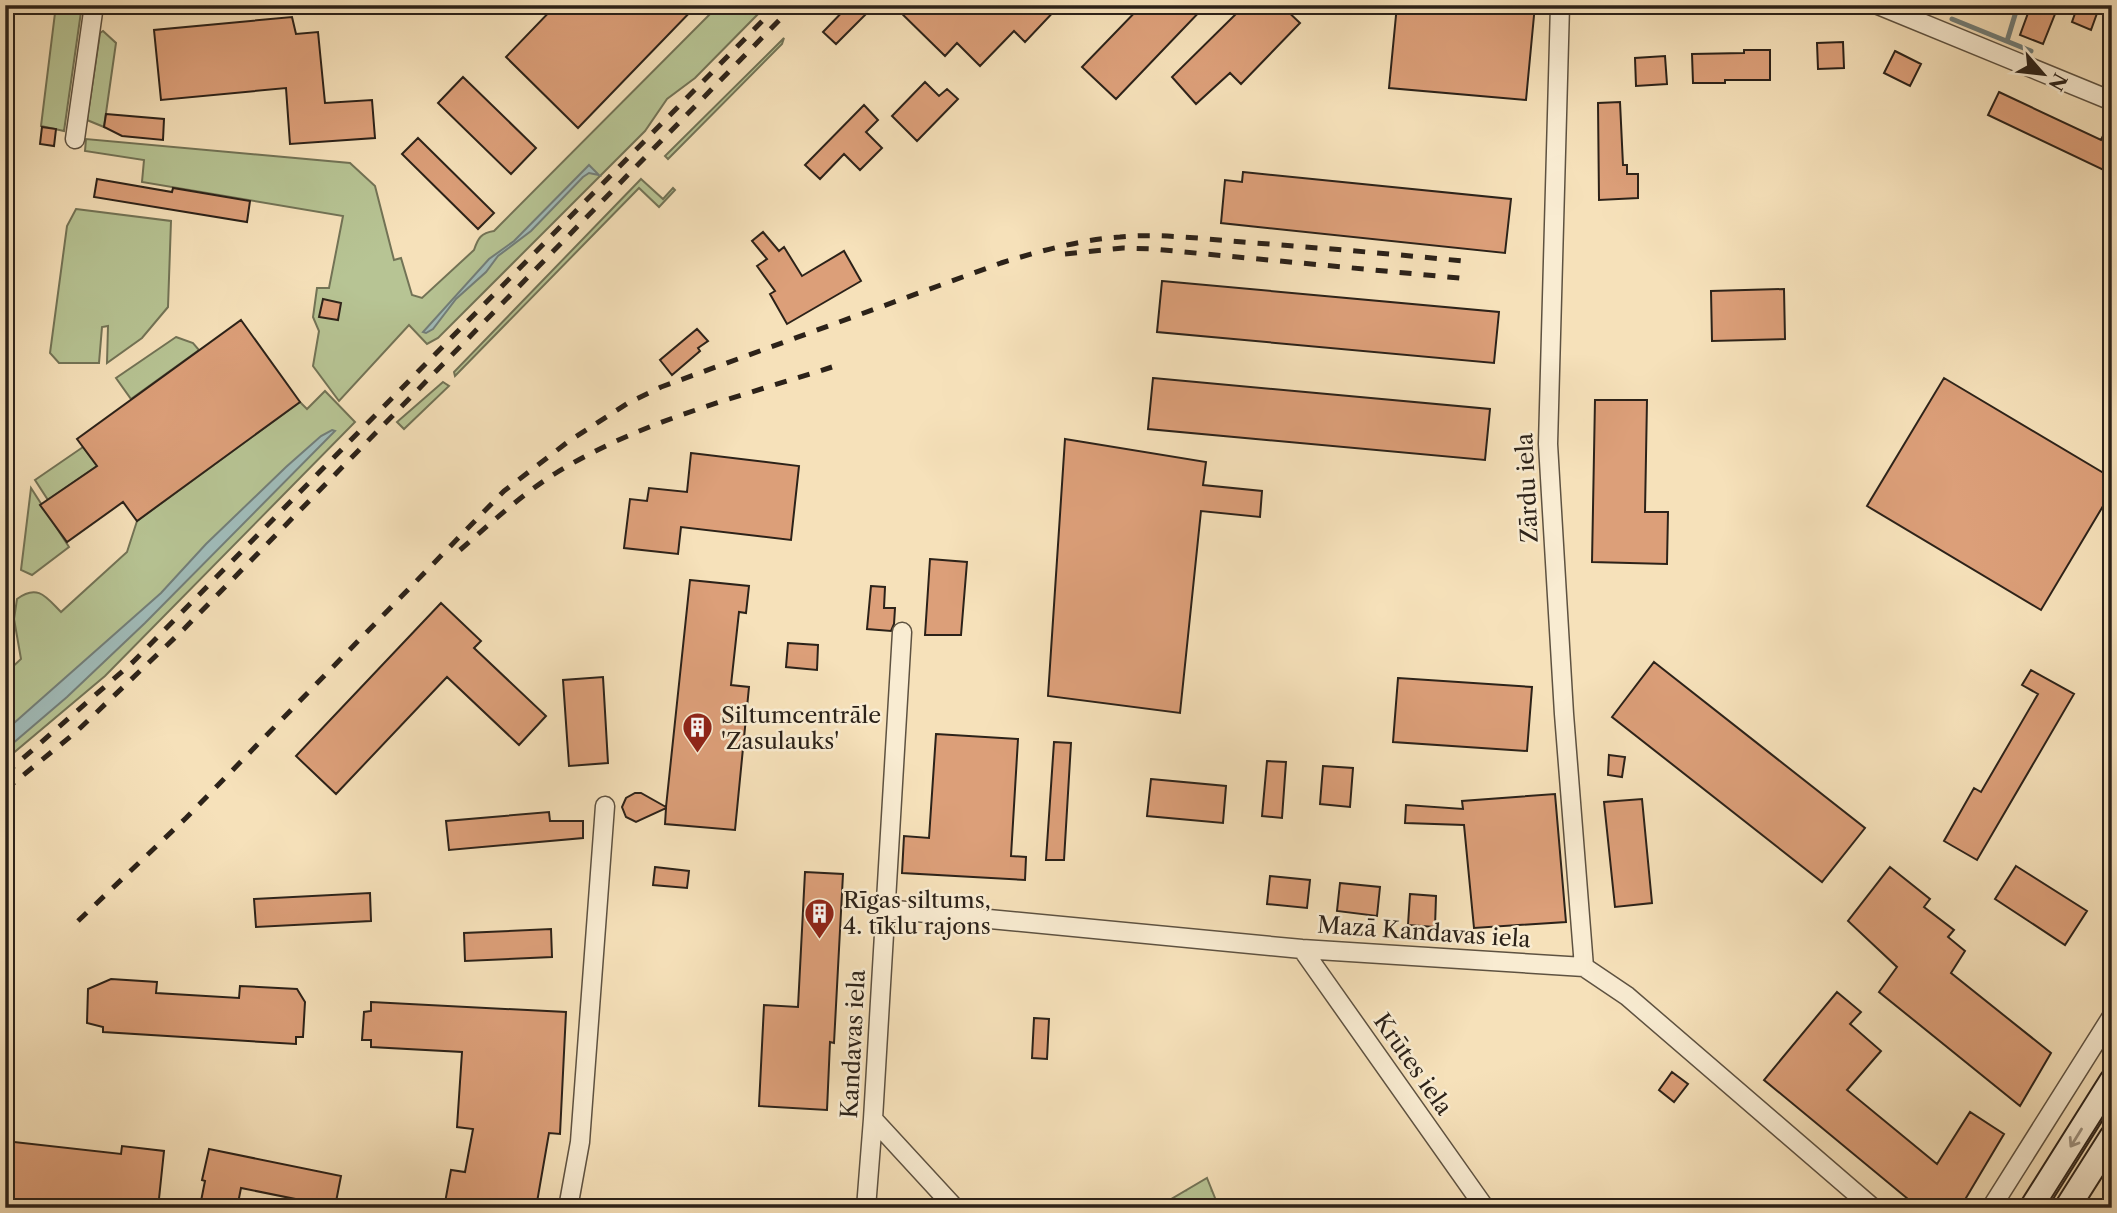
<svg xmlns="http://www.w3.org/2000/svg" width="2117" height="1213" font-family="'Libre Caslon Text',serif">
	<style>
		.grass { fill: #b7c494; stroke: #727356; stroke-width: 2 }
		.park { fill: url(#park-crowns); stroke: #727356; stroke-width: 2 }
		.water { fill: #a0bbb9; stroke: #727e79; stroke-width: 2 }
		.lines { fill: none; stroke-linecap: round; stroke-linejoin: round }
		.stream { stroke: #727e79; stroke-width: 5 }
		.building { fill: #dc9f79; stroke: #2c2219; stroke-width: 2 }
		.street-casing { stroke: #5e5241; stroke-width: 21 }
		.secondary-casing { stroke: #2c2219; stroke-width: 28 }
		.street { stroke: #f9ecd2; stroke-width: 18 }
		.secondary { stroke: #f9ecd2; stroke-width: 24 }
		.tram { stroke: #2c2219; stroke-width: 2 }
		.rail { stroke: #2c2219; stroke-width: 5; stroke-dasharray: 12 12; stroke-linecap: butt }
		.oneway { stroke: #9d917f }
		.labels { text-anchor: middle; dominant-baseline: central; stroke-width: 5; stroke-linejoin: round; paint-order: stroke }
		.street-label { font-size: 23px; fill: #2c2219; stroke: #f9ecd2 }
		.poi-label { font-size: 23px; fill: #2c2219; stroke: #f9ecd2; text-anchor: start }
	</style>
	<defs>
		<pattern id="park-crowns" width="20" height="18" patternUnits="userSpaceOnUse" patternTransform="scale(1.75)"><rect width="20" height="18" fill="#b7c494"/><path d="M2 6a3 3 0 1 1 6 0M12 15a3 3 0 1 1 6 0" fill="none" stroke="#9ea87f"/></pattern>
	</defs>
	<rect width="100%" height="100%" fill="#f6e1ba"/>
	<filter id="stains"><feTurbulence type="fractalNoise" baseFrequency=".00286" numOctaves="4"/><feColorMatrix values="0 0 0 0 .2 0 0 0 0 .09 0 0 0 0 .02 0 0 0 .5 -.17"/></filter>
	<radialGradient id="worn" r=".72"><stop offset=".6" stop-color="#630" stop-opacity="0"/><stop offset="1" stop-color="#630" stop-opacity=".3"/></radialGradient>
	<path class="grass" d="M56,5H82L64,131L41,126Z
		M719,5H767L695,78L667,99L645,131L438,338L427,344L409,325L339,401L313,366L319,331L313,317L317,288H329L343,216L142,182L144,160L85,151L86,139L350,163L375,186L394,260L401,258L412,295L422,298L474,250C478,238 481,233 494,231Z
		M103,31L116,43L104,127L87,120L100,33Z
		M784,38L782,44L668,159L665,156Z
		M641,179L663,199L673,188L675,190L659,207L639,188L455,376L454,372Z
		M76,209L171,221L168,307L142,338L107,363L108,326L102,327L99,363H59L50,353L67,226Z
		M176,337L193,343L199,350L131,399L116,378Z
		M443,382L449,386L404,429L397,422Z
		M325,391L355,422L105,676L5,760V674L21,659L14,619L17,599C38,583 47,598 61,612L127,552L137,521L300,402L307,409Z
		M83,447L97,466L48,500L35,480Z
		M31,488L69,547L32,575L21,570Z"/>
	<path class="park" d="M1207,1178L1219,1208H1156Z"/>
	<path class="water" d="M589,165L599,175L589,173L583,177L531,231L498,256L486,272L456,299L433,329L426,333L423,332L489,259L514,241Z
		M332,430L335,431L145,623L67,697L5,750V731L161,593L206,544L286,467L321,436Z"/>
	<g class="lines">
		<path class="stream" d="M1952,19L2031,51
			M2007,41L2018,5"/>
	</g>
	<path class="building" d="M556,5H697L578,128L506,57Z
		M849,5H855L865,15L836,44L823,32Z
		M893,5H1060L1025,42L1014,31L980,66L957,43L945,56Z
		M1142,5H1146L1152,12L1158,5H1206L1116,99L1082,67Z
		M1245,5H1281L1300,23L1241,84L1230,73L1196,104L1172,77Z
		M1397,5H1535L1526,100L1389,88Z
		M2031,5H2047L2057,9L2043,44L2020,35Z
		M2078,5H2100L2091,30L2072,22Z
		M292,17L296,34L318,32L325,103L372,100L375,138L290,144L286,88L161,100L154,30Z
		M1843,42L1844,68L1818,69L1817,43Z
		M1744,50H1770V80H1725V83H1693L1692,54L1744,53Z
		M1895,51L1921,64L1910,86L1884,73Z
		M1665,56L1667,84L1636,86L1635,58Z
		M463,77L536,148L511,174L438,103Z
		M925,82L939,96L947,89L958,99L917,141L892,116Z
		M1999,92L2101,140L2112,117V174L1988,115Z
		M1620,102L1623,165H1627V174H1638V198L1599,200L1598,103Z
		M864,105L878,120L866,132L882,148L860,170L844,154L820,179L805,165Z
		M106,114L164,119L163,140L122,136L104,127Z
		M42,127L56,129L54,146L40,144Z
		M418,138L494,213L478,229L402,154Z
		M1243,172L1511,199L1505,253L1221,223L1225,180L1242,182Z
		M97,179L172,192L173,188L250,201L247,222L94,197Z
		M763,232L779,251L784,247L802,276L844,251L861,281L787,324L770,294L775,291L757,266L767,259L752,241Z
		M1162,281L1499,312L1494,363L1157,332Z
		M1784,289L1785,339L1712,341L1711,291Z
		M323,299L341,303L338,320L319,317Z
		M241,320L300,402L137,521L123,502L67,542L40,505L97,466L77,439Z
		M697,329L708,341L698,348L700,351L672,375L660,360Z
		M1153,378L1490,409L1485,460L1148,429Z
		M1944,378L2112,478V491L2041,610L1867,506Z
		M1595,400H1647L1645,512H1668L1667,564L1592,562Z
		M1065,439L1206,462L1203,485L1262,491L1260,517L1201,511L1180,713L1048,696Z
		M691,453L799,466L791,540L681,527L678,554L624,548L630,499L647,501L649,488L687,492Z
		M930,559L967,562L961,635H925Z
		M690,580L749,586L746,613L739,612L731,685L749,687L735,830L665,824L666,808L636,822L626,817L622,807L626,798L635,793H641L666,807Z
		M871,586L885,587L884,608H895L894,624L891,631L867,629Z
		M441,603L481,641L474,648L546,716L519,745L447,677L336,794L296,756Z
		M788,643L818,645L817,670L786,667Z
		M1654,662L1865,828L1822,882L1612,717Z
		M2031,670L2074,694L1977,860L1944,841L1974,788L1981,792L2038,694L2022,685Z
		M603,677L608,763L569,766L563,680Z
		M1398,678L1532,687L1527,751L1393,742Z
		M936,734L1018,739L1011,856L1026,857L1025,880L902,873L904,836L929,838Z
		M1054,742L1071,743L1064,860H1046Z
		M1609,755L1625,757L1622,777L1608,775Z
		M1267,761L1286,762L1282,818L1262,816Z
		M1323,766L1353,768L1350,807L1320,804Z
		M1151,779L1226,786L1223,823L1147,816Z
		M1555,794L1566,922L1474,928L1464,825L1405,823L1406,805L1463,809L1462,801Z
		M1642,799L1652,903L1615,907L1604,802Z
		M549,812L550,821H583V838L449,850L446,821Z
		M2016,866L2087,911L2065,945L1995,899Z
		M655,867L689,871L687,888L653,885Z
		M1890,867L1930,899L1924,907L1954,930L1948,937L1965,951L1951,973L2051,1053L2020,1106L1879,992L1897,967L1848,921Z
		M805,872L843,874L834,1043L830,1042L827,1110L759,1106L764,1005L798,1007Z
		M1270,876L1310,880L1307,908L1267,904Z
		M1340,883L1380,887L1377,916L1337,911Z
		M370,893L371,921L256,927L254,899Z
		M1410,894L1436,896L1435,927L1408,925Z
		M551,929L552,957L465,961L464,933Z
		M111,979L157,982L156,993L239,998L240,986L297,989L305,1002L303,1037H296V1044L103,1032V1027L87,1023L88,989Z
		M1837,992L1861,1012L1850,1024L1881,1051L1847,1090L1937,1164L1970,1112L2004,1134L1960,1208H1920L1914,1204L1764,1080Z
		M371,1002L566,1012L560,1134L549,1133L536,1208H444L451,1170L465,1172L473,1129L457,1127L462,1052L371,1047V1040H362L364,1012L371,1011Z
		M1034,1018L1049,1019L1047,1059L1032,1058Z
		M1672,1072L1688,1084L1674,1102L1659,1090Z
		M5,1141L121,1154L122,1146L164,1151L158,1208H55L22,1204L21,1208H5Z
		M209,1149L341,1176L335,1207L241,1188L237,1208L200,1206L205,1181L202,1180Z"/>
	<g class="lines">
		<defs>
			<path id="street" d="M1560,5L1548,444L1564,714L1584,967
				M1878,5L2112,101
				M75,139L94,5
				M885,909L1302,949L1584,967L1627,996L1873,1208
				M1302,949L1485,1208
				M873,1119L955,1208
				M568,1208L580,1142L605,806
				M866,1208L873,1119L902,632
				M1991,1208L2112,1016"/>
			<path id="secondary" d="M2032,1208L2112,1081
				M2067,1208L2112,1137"/>
		</defs>
		<use href="#street" class="street-casing"/>
		<use href="#secondary" class="secondary-casing"/>
		<use href="#street" class="street"/>
		<use href="#secondary" class="secondary"/>
		<path class="tram" d="M2045,1208L2112,1102"/>
		<path class="rail" d="M1065,254L1123,248L1153,249L1469,279
			M460,550C491,523 521,495 556,473C640,421 739,397 832,367
			M5,774L133,662L778,5
			M5,790L76,732L184,629L794,5
			M78,921L186,818L504,491L569,441L628,403L661,387L1001,263C1040,251 1079,240 1120,237C1161,233 1203,239 1243,242C1320,248 1396,254 1472,262"/>
	</g>
	<defs><path id="oneway-shaft" d="M-6 0H5M1.5-3L5.5 0L1.5 3" fill="none" stroke-width="1.6" stroke-linecap="round" stroke-linejoin="round" transform="scale(1.75)"/></defs>
	<use class="oneway" href="#oneway-shaft" transform="translate(2076 1138) rotate(122)"/>
	<defs>
		<symbol id="building-pin" viewBox="-11 -11 22 30"><path d="M0 17L-7.5 6A9.5 9.5 0 1 1 7.5 6Z" fill="#8f2418" stroke="#f9ecd2"/><path d="M-4-6H4V6H1V3H-1V6H-4ZM-2.5-4.3h1.7v1.8h-1.7ZM.8-4.3h1.7v1.8H.8ZM-2.5-1h1.7V.8h-1.7ZM.8-1h1.7V.8H.8Z" fill="#fff"/></symbol>
	</defs>
	<g fill-rule="evenodd">
		<use href="#building-pin" x="680" y="710" width="35" height="47"/>
		<use href="#building-pin" x="802" y="896" width="35" height="47"/>
	</g>
	<g class="labels">
		<g class="street-label">
			<text transform="translate(1527 488) rotate(-93)">Zārdu iela</text>
			<text transform="translate(1424 932) rotate(4)">Mazā Kandavas iela</text>
			<text transform="translate(853 1044) rotate(-87)">Kandavas iela</text>
			<text transform="translate(1413 1064) rotate(55)">Krūtes iela</text>
		</g>
		<g class="poi-label">
			<text x="721" y="715">Siltumcentrāle<tspan x="721" dy="26">'Zasulauks'</tspan></text>
			<text x="843" y="900">Rīgas siltums,<tspan x="843" dy="26">4. tīklu rajons</tspan></text>
		</g>
	</g>
	<rect width="2117" height="1213" fill="none" stroke="#f6e1ba" stroke-width="28"/>
	<rect x="7" y="7" width="2103" height="1199" fill="none" stroke="#2c2219" stroke-width="3.5"/>
	<rect x="14" y="14" width="2089" height="1185" fill="none" stroke="#2c2219" stroke-width="2"/>
	<g transform="translate(2043 74) rotate(118)" stroke="#f9ecd2" stroke-width="5" paint-order="stroke">
	<path d="M0-5L12 26L0 18L-12 26Z" fill="#2c2219"/>
	<text y="-10" font-size="19" font-weight="bold" text-anchor="middle" fill="#2c2219">N</text>
	</g>
	<rect width="100%" height="100%" filter="url(#stains)"/>
	<rect width="100%" height="100%" fill="url(#worn)"/>
</svg>
